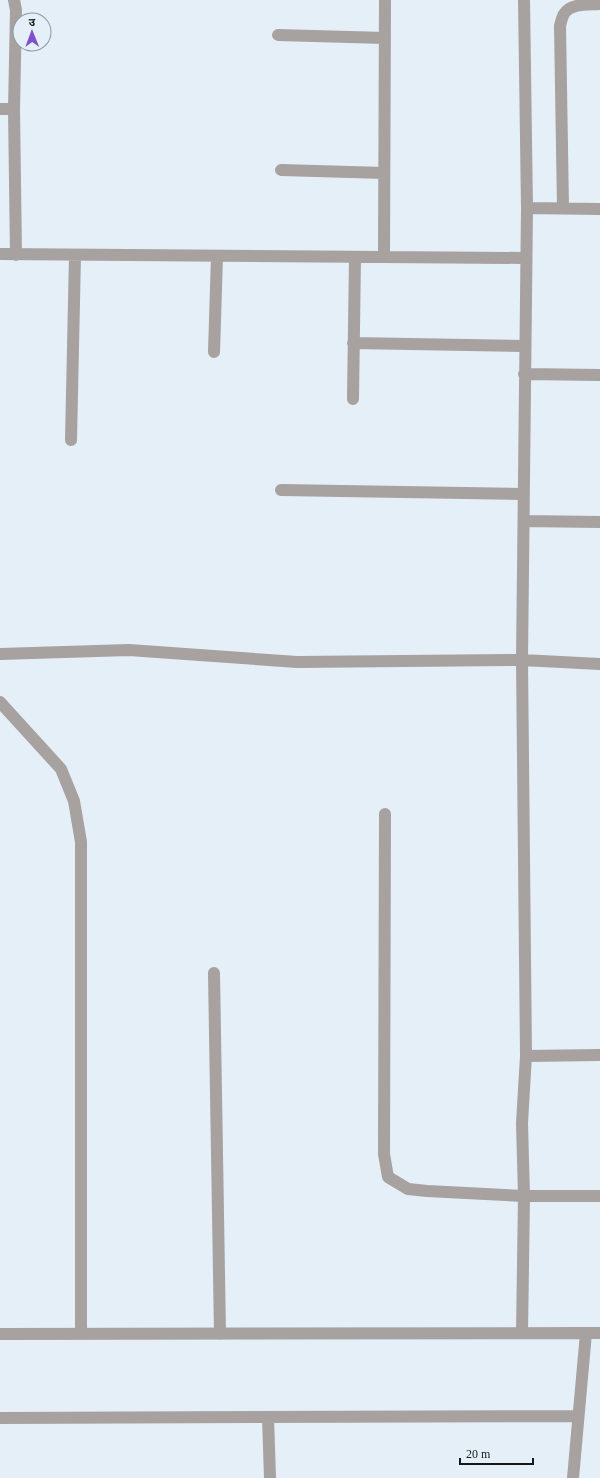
<svg xmlns="http://www.w3.org/2000/svg" width="600" height="1478" font-family="'Times New Roman','Noto Sans Devanagari',serif">
	<style>
		.lines { fill: none; stroke-linecap: round; stroke-linejoin: round }
		.street { stroke: #a7a19f; stroke-width: 12 }
	</style>
	<rect width="100%" height="100%" fill="#e4eff7"/>
	<g class="lines">
		<path class="street" d="M278,35L385,38
			M0,109H14L16,255
			M14,109L16,10L14,0
			M281,170L384,173
			M527,208L600,209
			M563,208L560,26C561,22 562,17 564,14C570,3 589,5 600,4
			M0,254L526,258
			M384,257L385,0
			M353,343L524,346
			M214,352L217,256
			M524,374L600,375
			M353,399L355,257
			M71,440L75,255
			M281,490L524,494
			M524,521L600,522
			M0,654L129,650L297,662L522,660L600,664
			M0,702L61,769L74,801L81,842V1334
			M385,814L384,1154L388,1177L408,1189L427,1191L524,1196H600
			M214,973L220,1334
			M526,1056L600,1055
			M522,1333L524,1196L522,1123L526,1056L522,660L527,208L524,0
			M0,1334L586,1333
			M268,1417L270,1478
			M0,1418L578,1416
			M573,1478L586,1333H600"/>
	</g>
	<g transform="translate(32 32) rotate(359)"><circle r="19" fill="#e4eff7" stroke="#91999f"/>
	<path d="M0-3L7 15L0 10L-7 15Z" fill="#8151ca"/>
	<text y="-6" font-size="11" font-weight="bold" text-anchor="middle" fill="#15181b">उ</text>
	</g>
	<path d="M460 1458v6h73v-6" fill="none" stroke="#15181b" stroke-width="2"/>
	<text x="466" y="1458" font-size="12" fill="#15181b" stroke="#e4eff7" stroke-width="3" paint-order="stroke">20 m</text>
</svg>
